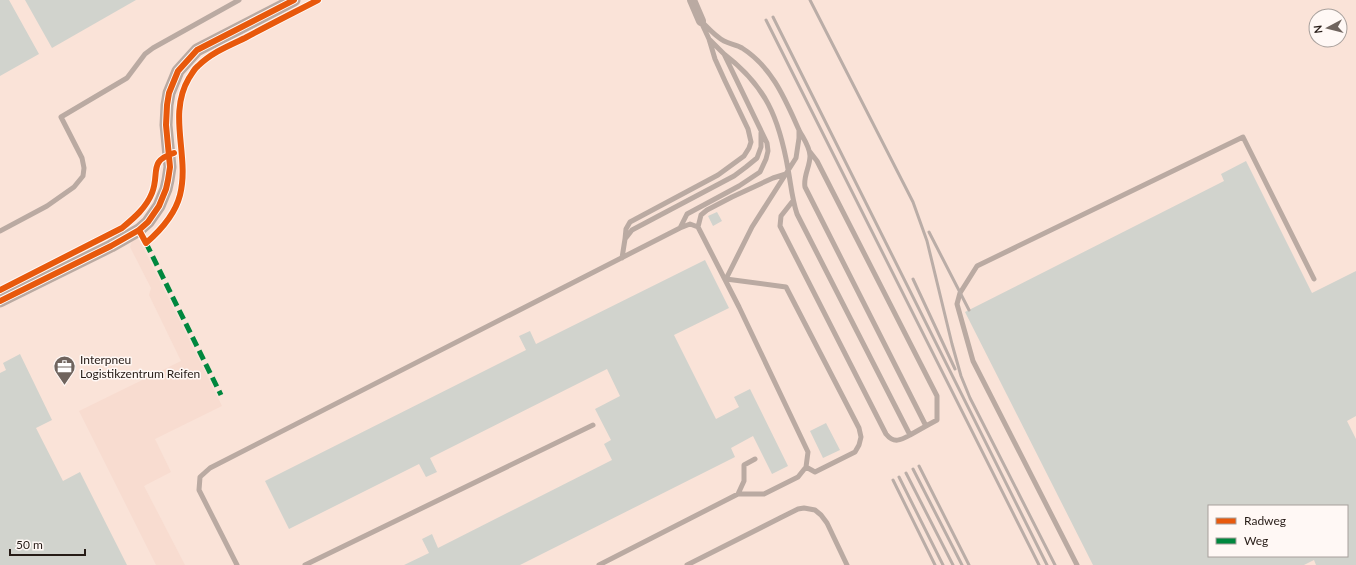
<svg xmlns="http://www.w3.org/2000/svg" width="1356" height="565" font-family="Lato,sans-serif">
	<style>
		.built { fill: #fae3d8; fill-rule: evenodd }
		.green { fill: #f8dcd0 }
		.building { fill: #d1d3cd; fill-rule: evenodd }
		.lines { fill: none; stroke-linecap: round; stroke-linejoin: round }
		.service { stroke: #baaaa2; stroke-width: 5 }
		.minor { stroke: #baaaa2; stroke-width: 10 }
		.tertiary { stroke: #baaaa2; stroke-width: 13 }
		.rail { stroke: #baada7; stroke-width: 3 }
		.quiet { stroke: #00873e; stroke-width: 5; stroke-dasharray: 10 5; stroke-linecap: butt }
		.cycleway-casing { stroke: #fff8f5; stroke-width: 8 }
		.cycleway { stroke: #e8590c; stroke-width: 6 }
		.labels { text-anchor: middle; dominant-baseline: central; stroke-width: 3; stroke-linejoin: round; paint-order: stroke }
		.poi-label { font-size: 12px; fill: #261b16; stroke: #fff8f5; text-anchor: start }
	</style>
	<rect width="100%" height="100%" fill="#f6ebe5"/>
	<path class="built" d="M0,0H1356V565H0ZM1316,16H1340V40H1316ZM1209,506H1347V556H1209Z"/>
	<path class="green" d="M137,239L139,240L142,245L222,406L155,439L171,472L144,486L185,565H156L79,411L181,361L149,295L151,288L130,247L132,241Z"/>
	<path class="building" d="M0,0H9L39,54L0,76Z
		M25,0H136L52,48Z
		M1246,161L1312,293L1356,271V416L1347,421L1356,439V565H1316L1314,560L1304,565H1093L965,312L1224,181L1221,174ZM1209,506H1347V556H1209Z
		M717,212L722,221L713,226L708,216Z
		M705,260L729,308L674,335L716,419L739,407L734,397L750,389L788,466L772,474L753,436L731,448L735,457L520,565H404L429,553L422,539L432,534L438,548L612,460L604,444L611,440L595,409L620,396L607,369L430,458L437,472L426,477L419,464L289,529L265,481L526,350L519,336L530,331L536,344Z
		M20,354L52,420L36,428L63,481L80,472L127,565H0V373L6,370L3,363Z
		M826,423L840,450L823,458L810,431Z"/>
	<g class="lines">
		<path class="service" d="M701,21C708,28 716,37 724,41C730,44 737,45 742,48C772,67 785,99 799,130V138L796,158L752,227L726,279L786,287L859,428L861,437L859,445L855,452L815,472L806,467
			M724,54C766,86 779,118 788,169C791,185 792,199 797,214L910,435L926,426L805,187C803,176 810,167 810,156C810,147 803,138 799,130
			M810,152L817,161L937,396V420L926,426
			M792,202L781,216L780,226L886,434C894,444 901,440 910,435
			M698,227L701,215L707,210L732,197L773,178L786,174
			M680,228L687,214L739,186L760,172L766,159L768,151L767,143L724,54L709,39L702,24
			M0,231L47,206L74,187L83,176L84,168L82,158L61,117L127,78L145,54L153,48L239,0
			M625,239L626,229L630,222L718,175L744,156L749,148L751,142L748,129L725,81L715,59L709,39
			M622,258L625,239L632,230L734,176L746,167L757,158L761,147V133
			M738,494L744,481V465L755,459
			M237,565L199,490L200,477L210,468L680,228L690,224L698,227L739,307L808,452L806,467L798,477L764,494H738L599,565
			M305,565L593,425
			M687,565L780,518L798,509L804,508L815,510L821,515L827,523L847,565
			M1077,565L973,361L957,304L960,293L977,266L1243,137L1314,279"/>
		<path class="minor" d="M692,0L701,21"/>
		<path class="tertiary" d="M0,301L111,246L139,230L148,222L159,206L166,189L168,180L170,167L166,125L167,105L169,93L178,71L197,50L294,0"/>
		<path class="rail" d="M810,0L913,202L927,241L952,344L961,376L970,398L1055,565
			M773,17L1047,565
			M766,20L1039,565
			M929,232L969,310
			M913,279L955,369
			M919,466L969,565
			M913,469L962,565
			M906,473L953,565
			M899,477L943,565
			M893,480L935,565"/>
		<path class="quiet" d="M146,243L221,395"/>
		<defs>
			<path id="cycleway" d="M139,230L146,243C161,230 175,215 180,195C190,156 167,115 189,78C192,74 194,69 198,66C211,53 228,46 245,38C269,25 293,13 318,0
				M0,290L122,228C134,218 146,208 152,193C160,173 148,161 174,153
				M0,301L111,246L139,230L148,222L159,206L166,189L168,180L170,167L166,125L167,105L169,93L178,71L197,50L294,0"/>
		</defs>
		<use href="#cycleway" class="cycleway-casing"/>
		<use href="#cycleway" class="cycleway"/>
	</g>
	<defs>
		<symbol id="office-pin" viewBox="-11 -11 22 30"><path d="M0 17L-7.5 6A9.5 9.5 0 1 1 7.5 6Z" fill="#6f645e" stroke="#fff8f5"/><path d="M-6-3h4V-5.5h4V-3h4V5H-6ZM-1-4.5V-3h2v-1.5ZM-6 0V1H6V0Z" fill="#fff"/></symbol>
	</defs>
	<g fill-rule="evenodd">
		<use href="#office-pin" x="52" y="354" width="25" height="34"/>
	</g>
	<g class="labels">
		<g class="poi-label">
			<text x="80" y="359">Interpneu<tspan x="80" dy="14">Logistikzentrum Reifen</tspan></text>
		</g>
	</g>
	<rect x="1208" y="505" width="140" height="52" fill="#fff8f5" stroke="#a8a09c"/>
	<rect x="1216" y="518" width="20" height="6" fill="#e8590c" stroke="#a8a09c"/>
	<text x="1244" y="525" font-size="12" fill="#261b16">Radweg</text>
	<rect x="1216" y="538" width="20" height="6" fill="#00873e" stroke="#a8a09c"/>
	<text x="1244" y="545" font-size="12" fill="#261b16">Weg</text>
	<g transform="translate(1328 28) rotate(263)"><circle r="19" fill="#fff8f5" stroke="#a8a09c"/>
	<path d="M0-3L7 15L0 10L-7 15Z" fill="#6f645e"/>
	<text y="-6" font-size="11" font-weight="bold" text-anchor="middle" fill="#261b16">N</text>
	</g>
	<path d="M10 549v6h75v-6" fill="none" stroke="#261b16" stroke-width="2"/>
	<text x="16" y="549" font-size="12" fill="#261b16" stroke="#fff8f5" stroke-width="3" paint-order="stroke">50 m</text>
</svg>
